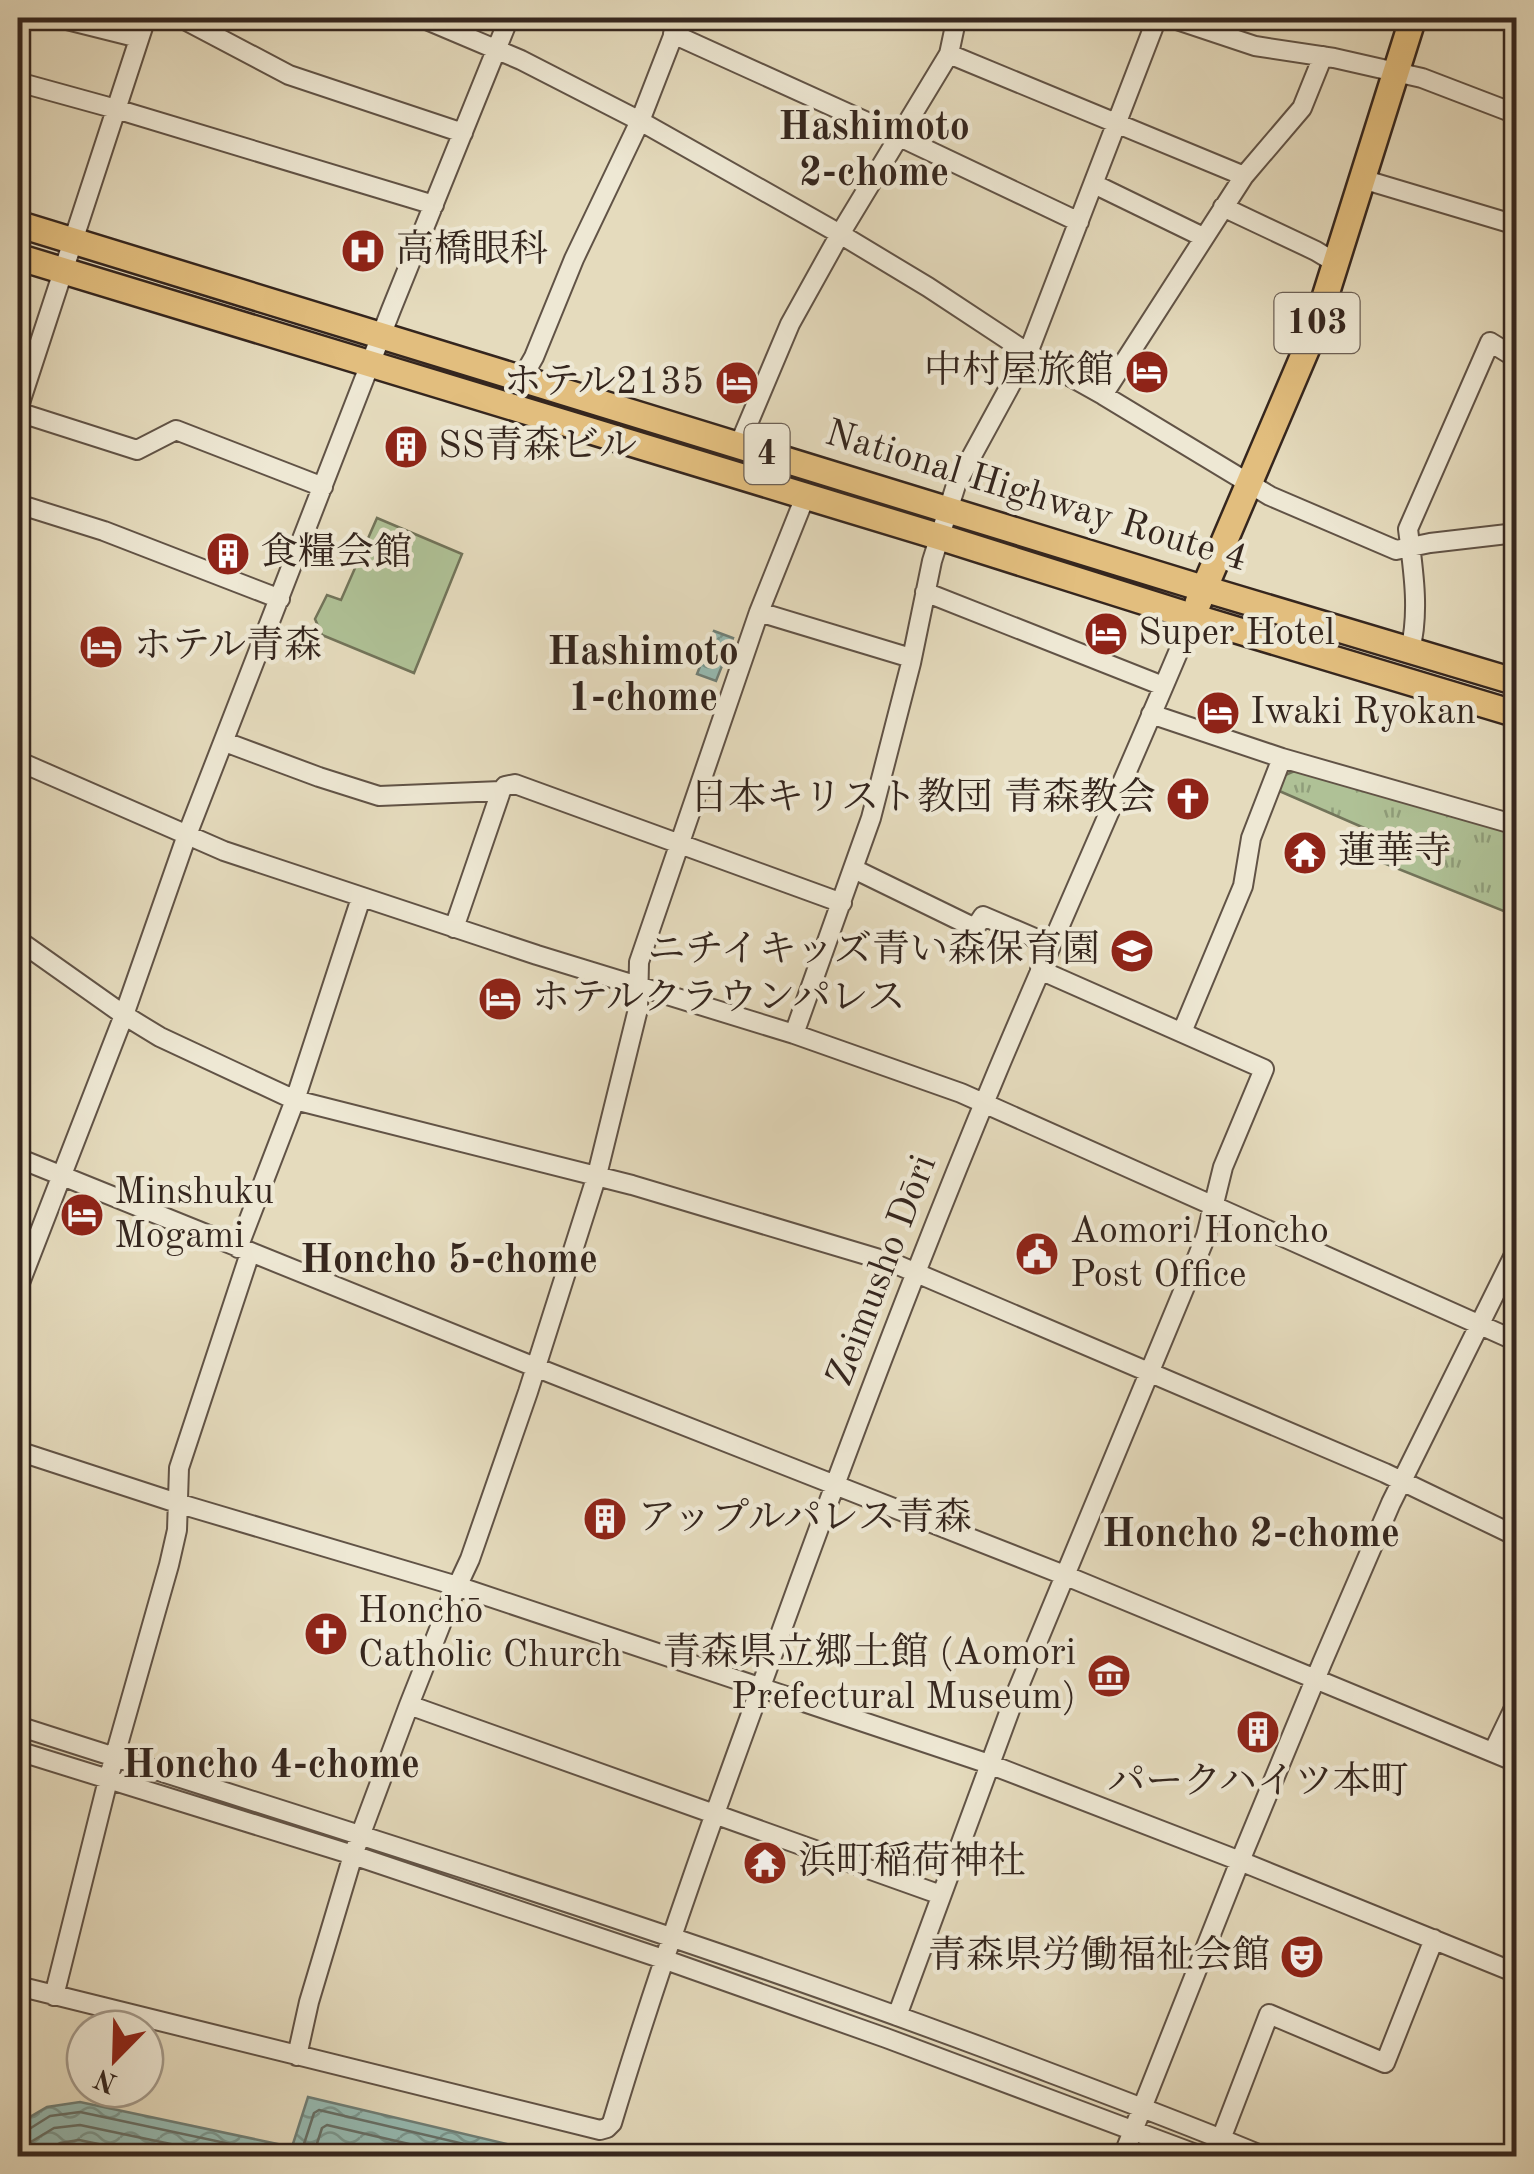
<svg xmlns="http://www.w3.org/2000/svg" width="1534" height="2174" font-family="'Old Standard TT','Noto Serif JP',serif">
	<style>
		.grass { fill: #afc196; stroke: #72745a; stroke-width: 2.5 }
		.park { fill: url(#park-tufts); stroke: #72745a; stroke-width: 2.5 }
		.water { fill: url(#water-waves); stroke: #6f7f77; stroke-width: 2.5 }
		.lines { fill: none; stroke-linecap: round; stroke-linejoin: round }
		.shore { stroke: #667068; stroke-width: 2.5 }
		.minor-casing { stroke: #615346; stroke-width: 22 }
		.highway-casing { stroke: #35261e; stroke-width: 30 }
		.minor { stroke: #eee8d4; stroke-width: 18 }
		.highway { stroke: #e2be7e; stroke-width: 25 }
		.labels { text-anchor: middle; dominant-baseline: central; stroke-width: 9; stroke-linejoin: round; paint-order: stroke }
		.shield { fill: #eee8d4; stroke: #6c6055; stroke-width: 2.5 }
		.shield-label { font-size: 35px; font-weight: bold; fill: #35261e }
		.poi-label { font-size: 38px; fill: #35261e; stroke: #eee8d4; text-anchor: start }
		.street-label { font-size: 38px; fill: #35261e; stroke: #eee8d4 }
		.neighbourhood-label { font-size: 40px; font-weight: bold; fill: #35261e; stroke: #eee8d4 }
	</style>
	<defs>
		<pattern id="park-tufts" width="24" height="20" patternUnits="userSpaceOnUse" patternTransform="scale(2.5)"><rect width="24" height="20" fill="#afc196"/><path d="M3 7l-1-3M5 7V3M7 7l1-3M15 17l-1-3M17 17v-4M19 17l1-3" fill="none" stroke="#8f9d7a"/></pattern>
		<pattern id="water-waves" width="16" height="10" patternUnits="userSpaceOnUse" patternTransform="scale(2.5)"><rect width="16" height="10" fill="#96bbb3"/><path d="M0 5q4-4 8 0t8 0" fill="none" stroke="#7b9891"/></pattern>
	</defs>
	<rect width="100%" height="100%" fill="#e5dbbd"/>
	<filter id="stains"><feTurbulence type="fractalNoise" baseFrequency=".002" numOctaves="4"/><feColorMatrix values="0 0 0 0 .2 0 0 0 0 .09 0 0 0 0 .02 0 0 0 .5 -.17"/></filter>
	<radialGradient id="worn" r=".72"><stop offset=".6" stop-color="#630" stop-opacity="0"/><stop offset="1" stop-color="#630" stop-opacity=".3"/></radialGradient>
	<path class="grass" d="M377,518L462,554L414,673L322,635L315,619L327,595L341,600Z"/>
	<path class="park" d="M1299,769L1516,834V916L1376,860L1385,837L1277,790L1283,776Z"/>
	<path class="water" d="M714,631L733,638L716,681L697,674Z
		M308,2097L558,2156H18V2124L47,2107L80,2102L292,2147Z"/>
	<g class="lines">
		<path class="shore" d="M18,2132L26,2131L50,2116L80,2112L287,2156
			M18,2145L29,2143L54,2128L80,2125L228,2156
			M36,2156L60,2143L79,2140L157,2156
			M295,2156L302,2150L314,2113L319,2110L515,2156
			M313,2156L322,2128L327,2125L461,2156"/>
		<defs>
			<path id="minor" d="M59,18L139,38
				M181,18L289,75L463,133
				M422,18L521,60L640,121L840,234L928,287L1028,353L1103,395L1270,496L1396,550L1430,543L1516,533
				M1171,18L1255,46L1334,58L1422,78L1516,114
				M673,34L900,137L1079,222
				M949,54L1244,176
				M18,82L116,109L434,205
				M1362,179L1516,225
				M1094,184L1203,237
				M1223,207L1316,251L1336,263
				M522,378L534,357L574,259L640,121L680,18
				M1103,395L1244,176L1302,108L1323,56
				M18,409L146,18
				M18,412L137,450L176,430L323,487
				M739,445L790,324L840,234L949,54L956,21L945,18
				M18,504L104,531L280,599
				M925,592L1163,686
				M759,612L911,658
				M1410,650C1420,612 1413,568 1408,529L1490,342L1516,358
				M1151,714L1282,758L1516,825
				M225,742L319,777L379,796L501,791L505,786L515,784L842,903
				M18,761L224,851L537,955L794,1034L961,1093L1516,1341
				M854,869L975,928L983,916L1051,945
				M454,928L501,791
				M18,940L124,1015L160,1037L295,1100L632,1185L893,1263L1385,1473L1516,1536
				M1182,1032L1243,886L1251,838L1282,758
				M794,1034L871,818L911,663L932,561L956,485L1028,353L1157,18
				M1516,1144V1157
				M18,1158L535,1367L1064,1575L1516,1762
				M238,1248L295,1100L361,898
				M18,1288L124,1015L187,835L391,310L509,18
				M18,1451L177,1503L457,1586L989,1764L1240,1861L1516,1973
				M409,1705L941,1895
				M18,1726C342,1830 668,1930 987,2049C1079,2084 1172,2118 1263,2156
				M18,1751L353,1855L663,1959L886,2038L1201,2156
				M1493,1752L1516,1704
				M18,1986L600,2130L607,2128L612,2123C662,1957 721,1795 781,1632C849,1444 920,1256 997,1072C1061,920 1129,770 1193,617
				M54,1996L108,1780L169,1565L177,1530L179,1468L250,1253
				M897,2016L1017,1691L1206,1236L1223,1167L1264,1069L1040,970
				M297,2056L309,2002L353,1855L409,1705L449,1604L470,1559L528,1392L597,1175L638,1009L639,962L759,612L805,497
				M1221,2139L1269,2014L1385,2063L1434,1939
				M1123,2156L1240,1861L1322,1663L1391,1503L1516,1251"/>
			<path id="highway" d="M18,224L1205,589L1516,682
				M18,257L940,537L1193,617L1516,714
				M1198,603L1315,329L1413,18"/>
		</defs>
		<use href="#minor" class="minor-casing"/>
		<use href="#highway" class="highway-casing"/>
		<use href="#minor" class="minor"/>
		<use href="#highway" class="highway"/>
	</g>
	<defs>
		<symbol id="hospital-disc" viewBox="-11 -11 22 22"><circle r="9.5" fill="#8f2418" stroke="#eee8d4"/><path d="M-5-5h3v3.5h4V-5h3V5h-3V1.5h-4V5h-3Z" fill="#fff"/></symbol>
		<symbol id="hotel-disc" viewBox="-11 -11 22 22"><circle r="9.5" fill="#8f2418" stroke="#eee8d4"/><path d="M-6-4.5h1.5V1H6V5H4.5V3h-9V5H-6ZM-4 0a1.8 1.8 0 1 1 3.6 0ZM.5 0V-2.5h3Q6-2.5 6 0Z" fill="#fff"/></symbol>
		<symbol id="building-disc" viewBox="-11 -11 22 22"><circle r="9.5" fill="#8f2418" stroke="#eee8d4"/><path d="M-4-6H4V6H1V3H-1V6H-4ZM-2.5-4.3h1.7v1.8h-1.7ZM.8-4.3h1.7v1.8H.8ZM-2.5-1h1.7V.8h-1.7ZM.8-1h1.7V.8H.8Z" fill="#fff"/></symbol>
		<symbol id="church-disc" viewBox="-11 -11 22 22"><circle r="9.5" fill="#8f2418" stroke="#eee8d4"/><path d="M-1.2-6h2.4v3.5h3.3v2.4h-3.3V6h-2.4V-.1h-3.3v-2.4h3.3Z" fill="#fff"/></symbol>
		<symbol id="temple-disc" viewBox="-11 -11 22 22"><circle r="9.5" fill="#8f2418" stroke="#eee8d4"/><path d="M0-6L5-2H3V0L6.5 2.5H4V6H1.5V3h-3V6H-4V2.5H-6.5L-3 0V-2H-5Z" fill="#fff"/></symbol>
		<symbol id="school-disc" viewBox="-11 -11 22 22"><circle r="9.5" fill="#8f2418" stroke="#eee8d4"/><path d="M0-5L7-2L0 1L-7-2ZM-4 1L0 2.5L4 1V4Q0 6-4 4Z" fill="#fff"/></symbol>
		<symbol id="civic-disc" viewBox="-11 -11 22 22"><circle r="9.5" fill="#8f2418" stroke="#eee8d4"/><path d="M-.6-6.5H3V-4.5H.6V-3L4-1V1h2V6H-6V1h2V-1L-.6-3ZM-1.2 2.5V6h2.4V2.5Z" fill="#fff"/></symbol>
		<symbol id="museum-disc" viewBox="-11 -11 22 22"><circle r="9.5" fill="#8f2418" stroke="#eee8d4"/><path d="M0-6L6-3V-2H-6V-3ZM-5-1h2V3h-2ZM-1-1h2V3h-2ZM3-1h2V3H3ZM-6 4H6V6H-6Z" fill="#fff"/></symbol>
		<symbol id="theatre-disc" viewBox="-11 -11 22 22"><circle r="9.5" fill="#8f2418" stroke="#eee8d4"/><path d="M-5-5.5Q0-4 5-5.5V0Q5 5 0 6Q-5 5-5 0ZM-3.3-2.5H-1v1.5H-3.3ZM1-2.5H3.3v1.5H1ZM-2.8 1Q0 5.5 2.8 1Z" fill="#fff"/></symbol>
	</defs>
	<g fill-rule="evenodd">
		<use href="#hospital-disc" x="338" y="226" width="50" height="50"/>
		<use href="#hotel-disc" x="1122" y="347" width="50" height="50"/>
		<use href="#hotel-disc" x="712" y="358" width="50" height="50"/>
		<use href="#building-disc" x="381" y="422" width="50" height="50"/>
		<use href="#building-disc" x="203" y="529" width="50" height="50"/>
		<use href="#hotel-disc" x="1081" y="609" width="50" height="50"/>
		<use href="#hotel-disc" x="76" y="622" width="50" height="50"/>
		<use href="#hotel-disc" x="1193" y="688" width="50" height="50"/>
		<use href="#church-disc" x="1163" y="774" width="50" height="50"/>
		<use href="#temple-disc" x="1280" y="828" width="50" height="50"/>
		<use href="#school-disc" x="1107" y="926" width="50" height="50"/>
		<use href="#hotel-disc" x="475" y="974" width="50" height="50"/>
		<use href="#hotel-disc" x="57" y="1190" width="50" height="50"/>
		<use href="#civic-disc" x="1012" y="1229" width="50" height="50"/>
		<use href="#building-disc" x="580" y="1494" width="50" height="50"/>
		<use href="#church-disc" x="301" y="1609" width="50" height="50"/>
		<use href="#museum-disc" x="1084" y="1651" width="50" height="50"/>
		<use href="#building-disc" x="1233" y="1707" width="50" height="50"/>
		<use href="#temple-disc" x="740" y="1838" width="50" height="50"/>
		<use href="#theatre-disc" x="1277" y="1932" width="50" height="50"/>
	</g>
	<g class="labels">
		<g class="shield">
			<rect x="1274.5" y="293" width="85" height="60" rx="8"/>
			<rect x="744.5" y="424" width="45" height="60" rx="8"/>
		</g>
		<g class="shield-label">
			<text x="1317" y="323">103</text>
			<text x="767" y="454">4</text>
		</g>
		<g class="poi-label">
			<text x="396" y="251">高橋眼科</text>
			<text x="1114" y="372" text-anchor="end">中村屋旅館</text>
			<text x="704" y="383" text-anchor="end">ホテル2135</text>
			<text x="438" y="447">SS青森ビル</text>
			<text x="260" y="554">食糧会館</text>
			<text x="1138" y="634">Super Hotel</text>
			<text x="134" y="647">ホテル青森</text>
			<text x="1250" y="713">Iwaki Ryokan</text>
			<text x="1156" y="799" text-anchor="end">日本キリスト教団 青森教会</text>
			<text x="1338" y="853">蓮華寺</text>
			<text x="1100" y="951" text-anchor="end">ニチイキッズ青い森保育園</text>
			<text x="532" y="999">ホテルクラウンパレス</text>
			<text x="114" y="1193">Minshuku<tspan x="114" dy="44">Mogami</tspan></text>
			<text x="1070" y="1232">Aomori Honcho<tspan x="1070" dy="44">Post Office</tspan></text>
			<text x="638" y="1519">アップルパレス青森</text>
			<text x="358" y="1612">Honchō<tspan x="358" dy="44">Catholic Church</tspan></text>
			<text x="1076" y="1654" text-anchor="end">青森県立郷土館 (Aomori<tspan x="1076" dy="44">Prefectural Museum)</tspan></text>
			<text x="1258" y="1783" text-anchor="middle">パークハイツ本町</text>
			<text x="798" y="1863">浜町稲荷神社</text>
			<text x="1270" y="1957" text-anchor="end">青森県労働福祉会館</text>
		</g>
		<g class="street-label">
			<text transform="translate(1036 497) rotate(17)">National Highway Route 4</text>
			<text transform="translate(883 1271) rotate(-69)">Zeimusho Dōri</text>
		</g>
		<g class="neighbourhood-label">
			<text x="874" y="129">Hashimoto<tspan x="874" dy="46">2-chome</tspan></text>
			<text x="643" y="654">Hashimoto<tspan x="643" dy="46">1-chome</tspan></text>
			<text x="449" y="1262">Honcho 5-chome</text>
			<text x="1251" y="1536">Honcho 2-chome</text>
			<text x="271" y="1767">Honcho 4-chome</text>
		</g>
	</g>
	<rect width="1534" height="2174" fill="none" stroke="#e5dbbd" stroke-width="60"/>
	<rect x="20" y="20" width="1494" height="2134" fill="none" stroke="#35261e" stroke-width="5"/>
	<rect x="30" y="30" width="1474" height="2114" fill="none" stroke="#35261e" stroke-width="2.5"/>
	<g transform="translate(115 2059) rotate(203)"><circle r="48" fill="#eee8d4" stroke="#a49a8b" stroke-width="2.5"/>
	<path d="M0-8L18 38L0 25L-18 38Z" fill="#8f2418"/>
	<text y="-15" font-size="28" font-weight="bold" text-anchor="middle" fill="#35261e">N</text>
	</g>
	<rect width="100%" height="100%" filter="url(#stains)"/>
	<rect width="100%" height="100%" fill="url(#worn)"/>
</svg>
